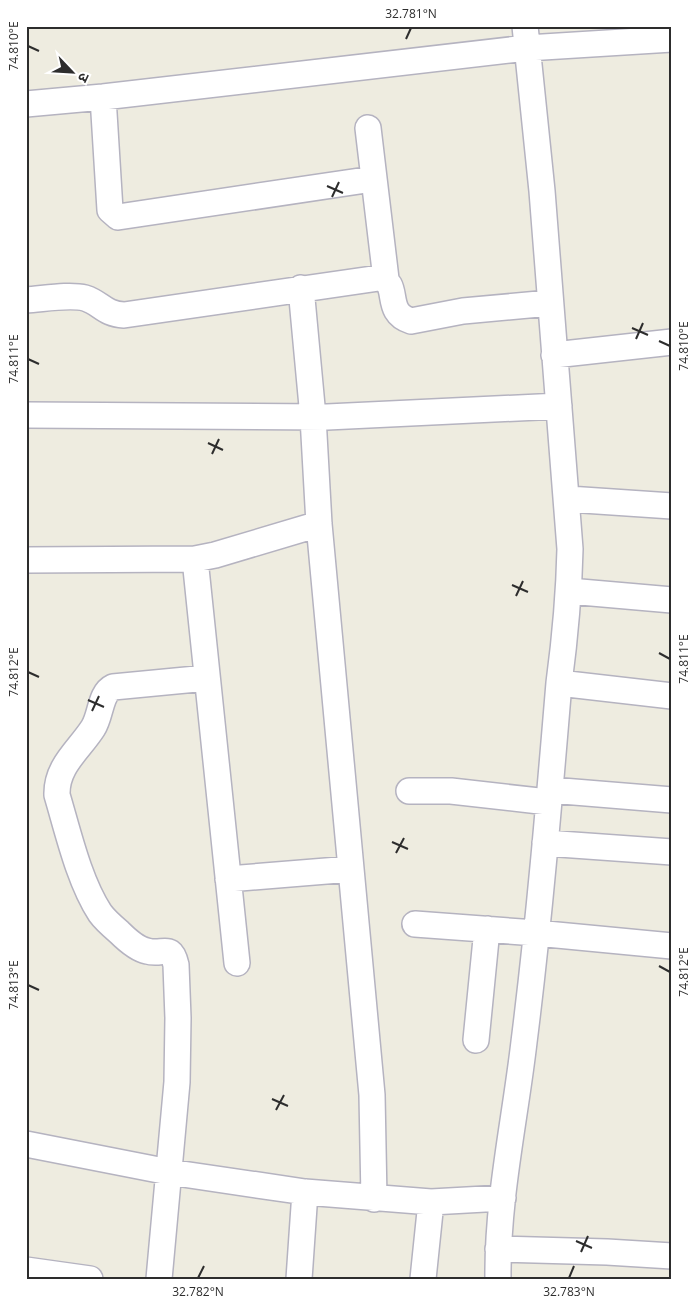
<svg xmlns="http://www.w3.org/2000/svg" width="698" height="1305" font-family="'Open Sans','Noto Sans Devanagari',sans-serif">
	<style>
		.lines { fill: none; stroke-linecap: round; stroke-linejoin: round }
		.minor-casing { stroke: #b5b3c0; stroke-width: 28 }
		.minor { stroke: #fff; stroke-width: 25 }
		.ticks { fill: none; stroke: #2d2d2d; stroke-width: 2 }
		.neatline { fill: none; stroke: #2d2d2d; stroke-width: 2 }
		.ticks-label { font-size: 12px; text-anchor: middle; fill: #2d2d2d }
	</style>
	<rect width="100%" height="100%" fill="#eeece0"/>
	<g class="lines">
		<defs>
			<path id="minor" d="M103,97L110,210L118,217L373,179
				M26,104L103,97L527,48L672,39
				M368,128L386,279
				M301,288L313,417L319,524L372,1095L374,1199
				M26,300C43,299 69,294 85,298C101,303 104,314 124,315L379,278C402,283 382,312 411,321L463,311L550,303
				M554,355L672,342
				M26,415L327,417L559,406
				M568,499L672,506
				M195,559L237,963
				M26,560L195,559L215,555L319,524
				M569,591L672,600
				M559,683L672,696
				M550,790L672,800
				M409,791H451L548,802
				M545,843L672,852
				M228,879L351,869
				M415,924L536,933L672,946
				M476,1040L487,929
				M26,1144L169,1172L305,1192L431,1202L503,1198
				M498,1249L607,1252L672,1256
				M26,1270L90,1279
				M159,1279L177,1082L178,1018L176,965C171,942 163,956 147,951C137,949 126,939 119,932C112,926 105,920 100,913C79,881 68,832 57,795C56,766 79,750 93,728C101,716 100,693 113,687L207,678
				M299,1279L305,1192
				M423,1279L431,1202
				M498,1279C497,1199 515,1120 524,1042C539,923 549,803 559,683C565,638 569,594 570,549L542,191L525,26"/>
		</defs>
		<use href="#minor" class="minor-casing"/>
		<use href="#minor" class="minor"/>
	</g>
	<path class="ticks" d="M406,39L411,28M28,46L39,51M327,186L343,193M332,197L339,182M632,328L648,335M636,339L643,323M659,341L670,346M28,359L39,364M208,443L223,450M212,454L219,439M512,585L528,592M516,596L523,581M659,653L670,659M28,672L39,677M88,700L104,707M92,711L99,696M392,842L408,849M396,853L404,838M659,966L670,972M28,985L39,990M272,1099L288,1106M276,1110L284,1095M576,1241L592,1248M581,1252L588,1236M198,1278L204,1266M569,1278L574,1266"/>
	<rect width="698" height="1305" fill="none" stroke="#ffffff" stroke-width="55"/>
	<g transform="translate(72 72) rotate(115)" stroke="#ffffff" stroke-width="4" paint-order="stroke">
	<path d="M0-4L9 19L0 12L-9 19Z" fill="#2d2d2d"/>
	<text y="-8" font-size="14" font-weight="bold" text-anchor="middle" fill="#2d2d2d">उ</text>
	</g>
	<rect x="28" y="28" width="642" height="1250" class="neatline"/>
	<g class="ticks-label">
		<text x="411" y="18">32.781°N</text>
		<text transform="translate(14 46) rotate(-90)" y="4">74.810°E</text>
		<text transform="translate(684 346) rotate(-90)" y="4">74.810°E</text>
		<text transform="translate(14 359) rotate(-90)" y="4">74.811°E</text>
		<text transform="translate(684 659) rotate(-90)" y="4">74.811°E</text>
		<text transform="translate(14 672) rotate(-90)" y="4">74.812°E</text>
		<text transform="translate(684 972) rotate(-90)" y="4">74.812°E</text>
		<text transform="translate(14 985) rotate(-90)" y="4">74.813°E</text>
		<text x="198" y="1296">32.782°N</text>
		<text x="569" y="1296">32.783°N</text>
	</g>
</svg>
